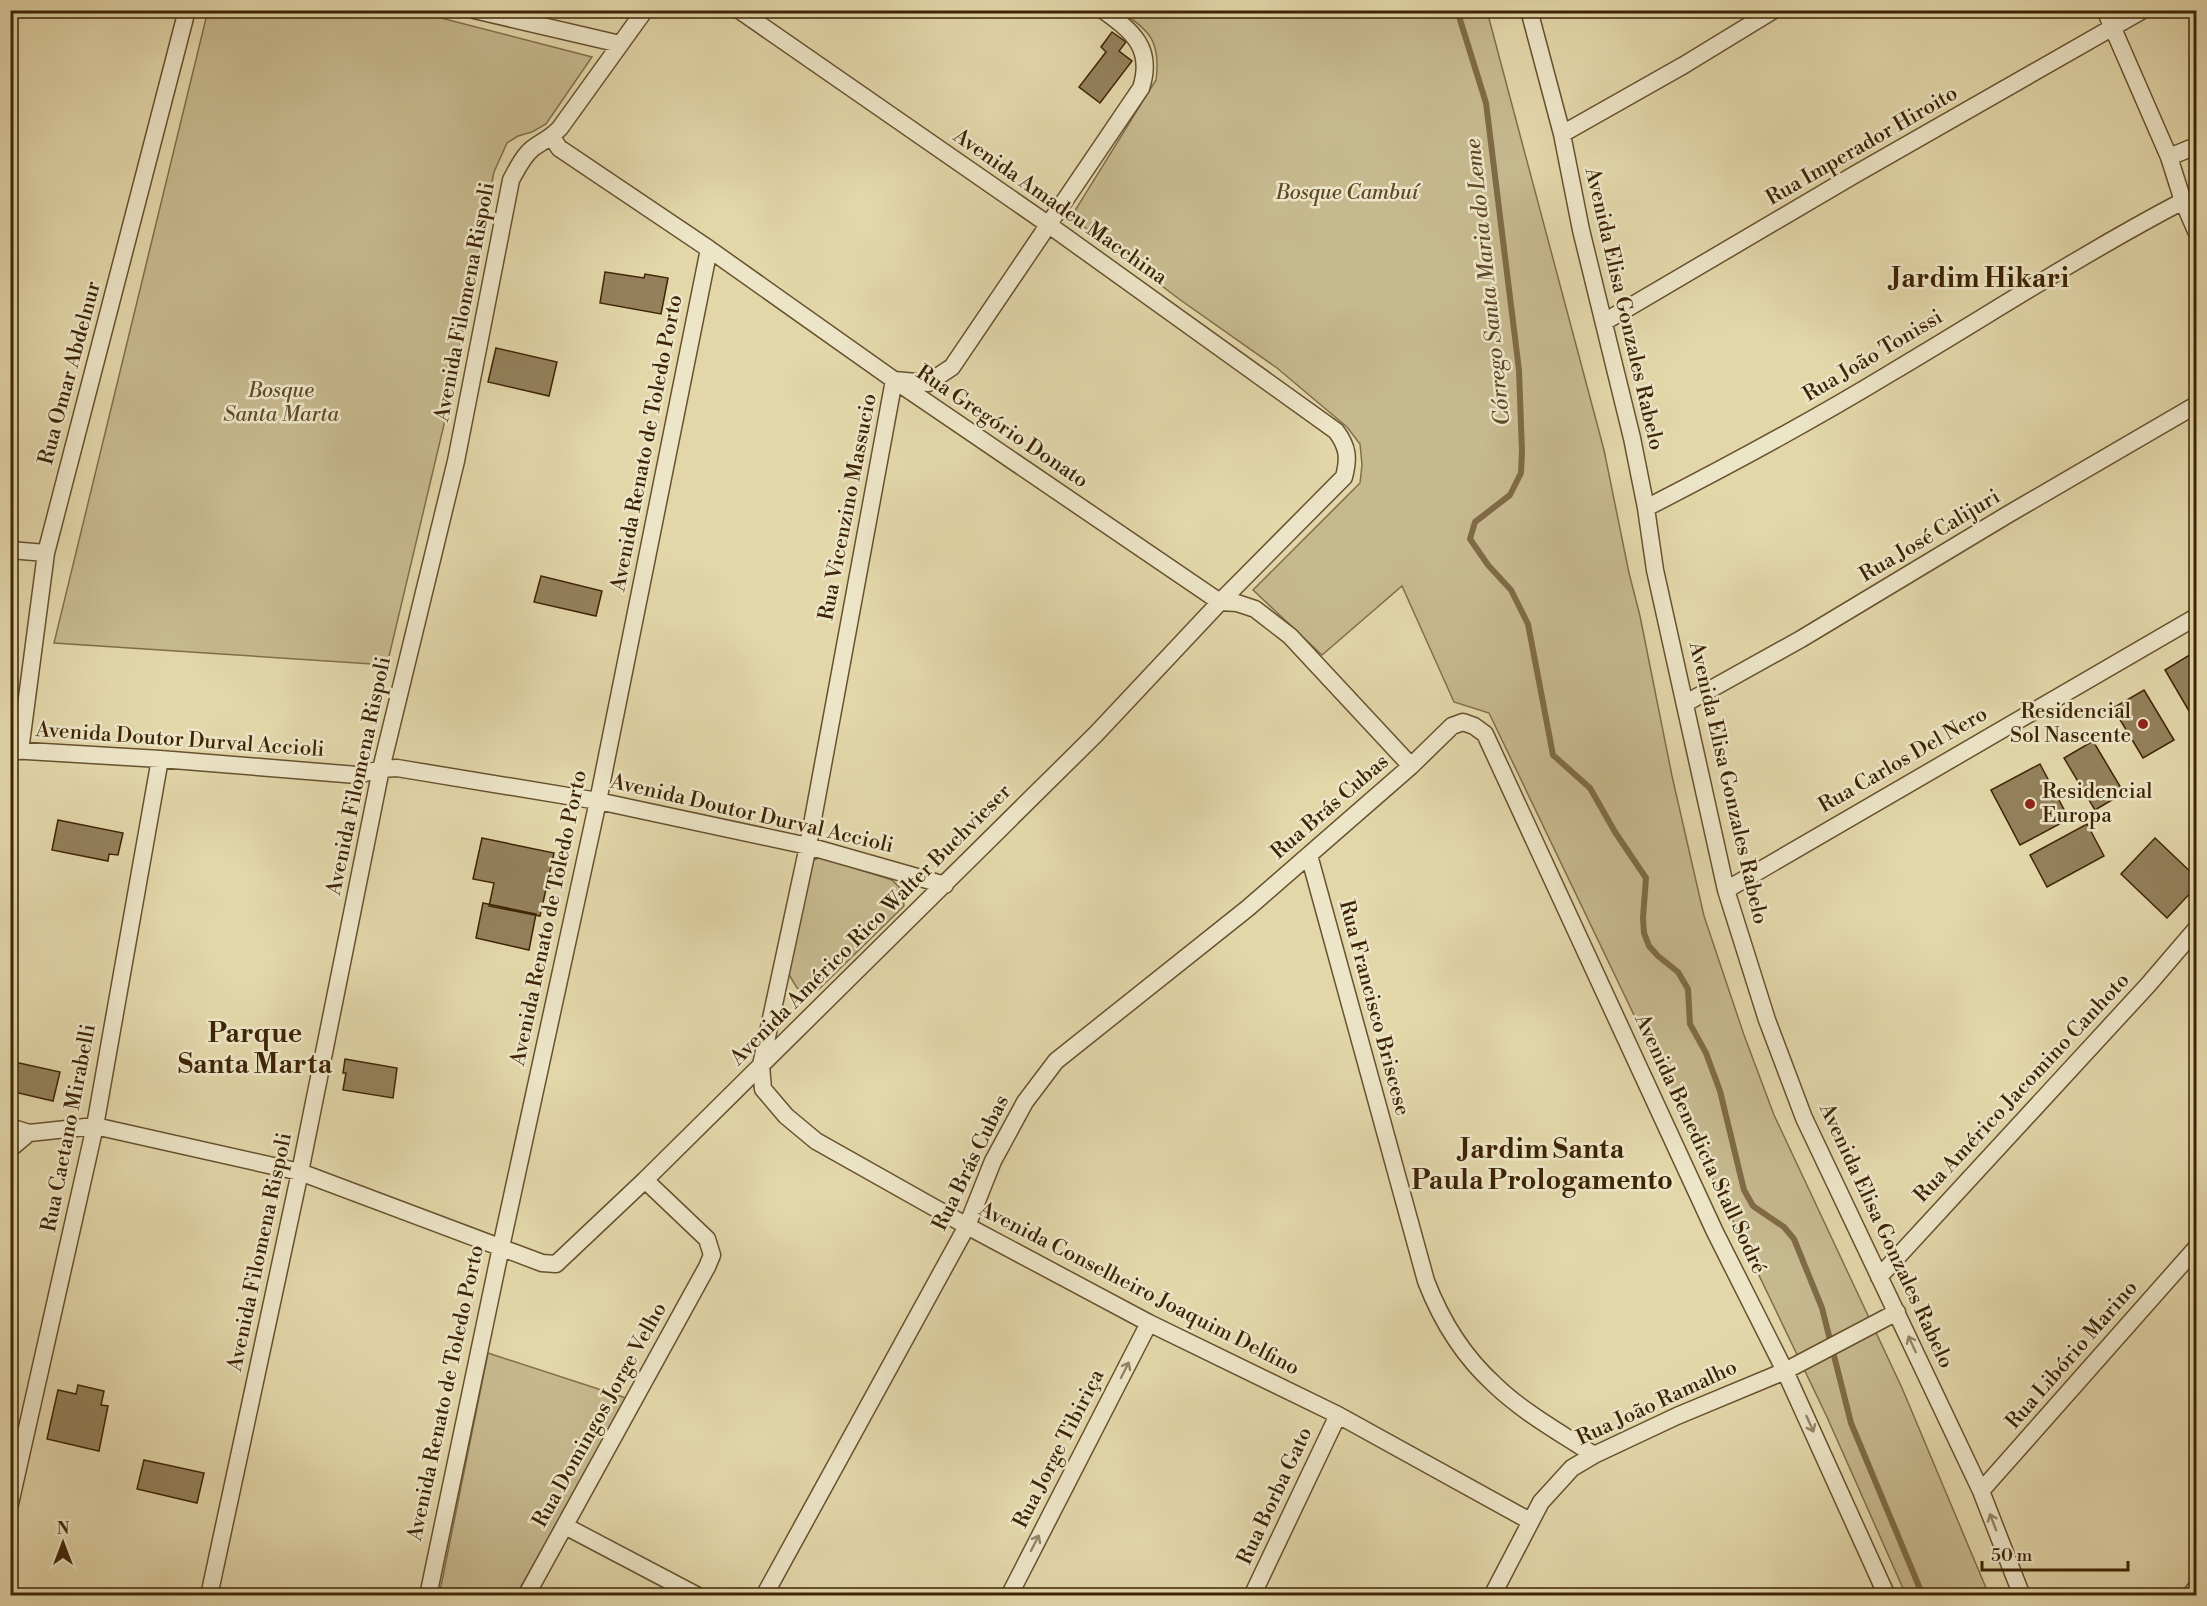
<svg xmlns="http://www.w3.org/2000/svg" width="2207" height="1606" font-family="'Libre Bodoni',serif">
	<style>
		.green { fill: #c7b98e; stroke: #826e4a; stroke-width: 1.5 }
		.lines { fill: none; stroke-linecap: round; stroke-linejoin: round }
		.stream { stroke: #7f6b46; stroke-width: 6 }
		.building { fill: #94815b; stroke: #3e2405; stroke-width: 1.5 }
		.street-casing { stroke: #67512e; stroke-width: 19 }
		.street { stroke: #ede5c8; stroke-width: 16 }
		.oneway { stroke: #968466 }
		.poi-dot { fill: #8f2418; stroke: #ede5c8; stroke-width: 2 }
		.labels { text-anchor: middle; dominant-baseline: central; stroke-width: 5; stroke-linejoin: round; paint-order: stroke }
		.street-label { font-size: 21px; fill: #3e2405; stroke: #ede5c8 }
		.park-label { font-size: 21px; font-style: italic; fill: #604927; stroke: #ede5c8 }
		.poi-label { font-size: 21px; fill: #3e2405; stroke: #ede5c8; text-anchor: end }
		.water-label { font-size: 22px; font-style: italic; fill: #5f4726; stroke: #ede5c8 }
		.district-label { font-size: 27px; font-weight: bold; fill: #3e2405; stroke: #ede5c8 }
	</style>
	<rect width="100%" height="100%" fill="#e3d7aa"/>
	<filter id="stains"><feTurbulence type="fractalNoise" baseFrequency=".00333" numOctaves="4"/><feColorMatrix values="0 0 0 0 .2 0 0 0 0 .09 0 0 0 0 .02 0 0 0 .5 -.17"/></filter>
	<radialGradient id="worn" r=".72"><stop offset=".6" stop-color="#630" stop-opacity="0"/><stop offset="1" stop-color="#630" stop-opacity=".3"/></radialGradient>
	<path class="green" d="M208,10L414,11L592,57L546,124L532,132L518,136L507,143L494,172L446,416L387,665L54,643Z
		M1120,11H1487L1604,450L1629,573L1640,616L1672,776L1704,916L1744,1035L1774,1115L1902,1388L1989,1595H1906L1827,1417L1489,713L1454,702L1402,586L1322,655L1253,590L1360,483L1362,465L1360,444L1347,427L1277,368L1179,299L1071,217L1156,80C1161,42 1150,30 1120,11Z
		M820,857L892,880L902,890L904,906L819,989L807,993L797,988L788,973L812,861Z
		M488,1353L629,1399L516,1595L439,1596Z"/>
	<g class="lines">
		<path class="stream" d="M1457,10L1486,103L1519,370L1522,451L1521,473L1510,495L1475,522L1470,539L1488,565L1511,590L1528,624L1553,755L1590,788L1615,832L1646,878L1643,918L1644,933L1649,946L1658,956L1678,972L1688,989L1690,1024L1706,1053L1720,1091L1744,1190L1753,1206L1784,1227L1794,1239L1822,1308L1851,1423L1923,1596"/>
	</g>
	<path class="building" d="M1112,32L1126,42L1119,51L1132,61L1100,103L1079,87L1106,52L1101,47Z
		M605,272L644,278L645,274L668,278L661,314L600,303Z
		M496,348L557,362L549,396L488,382Z
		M541,576L602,591L596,616L534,602Z
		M2196,651V723L2165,670Z
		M2144,690L2174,740L2143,758L2113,708Z
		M2093,741L2124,793L2095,810L2064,758Z
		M2040,764L2069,819L2020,845L1991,790Z
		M58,820L123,833L118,855L109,854L108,861L52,850Z
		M2087,824L2104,856L2047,887L2030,855Z
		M482,838L554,853L540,916L489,906L494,883L473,879Z
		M2155,838L2196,877V887L2167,918L2121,874Z
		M483,903L536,914L529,950L476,938Z
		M345,1059L397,1068L393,1098L343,1090L346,1073H343Z
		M10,1061L60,1072L53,1101L10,1091Z
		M78,1385L104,1391L101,1405L108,1406L99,1451L47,1439L58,1390L76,1394Z
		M144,1460L204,1473L197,1503L137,1489Z"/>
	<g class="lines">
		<defs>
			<path id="street" d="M474,10L620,44
				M1103,10C1132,31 1154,48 1141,88L952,367L928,383L894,380L808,846L761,1065L763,1089L786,1116L816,1141L967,1226L1149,1323L1338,1415L1530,1521
				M1529,10L1562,134L1581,230L1632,438L1646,508L1655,570L1726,890L1767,1020L1804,1118L1981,1491L2022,1596
				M2105,10L2169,157L2183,201L2196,231
				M1562,134L1684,65L1774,10
				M552,137L559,148L709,249L894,380L1220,602L1237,603L1255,609L1290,636L1411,766
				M2169,157L2196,146
				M1604,322L1854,175L2143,10
				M1646,508C1728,466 1810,422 1889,374C1987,316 2082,254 2183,201
				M10,550L46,553
				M1686,703L1801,639L2007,515L2196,405
				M10,750L160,759L357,775L381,769L397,768L598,801L808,846L945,885
				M20,751L46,553L187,10
				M1309,855L1426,1281C1441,1320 1464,1357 1495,1385C1524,1413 1561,1433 1594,1455
				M1726,890L2196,617
				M10,1127L29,1133L95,1126L300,1172L542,1263L556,1264L645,1180L1096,734L1220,602L1344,477C1349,458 1348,447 1336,431L1049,225L739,10
				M10,1149L29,1133
				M1879,1277L2148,985L2196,929
				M1981,1491L2196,1248
				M10,1504L95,1126L160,759
				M565,1526L698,1596
				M209,1596L300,1172L381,769L456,461L511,180C517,169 523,156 533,148C543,141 552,137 560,128L645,10
				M428,1596L501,1247L598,801L709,249
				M526,1596L707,1267L712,1255L707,1239L645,1180
				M764,1596L967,1226L993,1161L1025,1102L1056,1061L1248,908L1411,766L1452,726L1463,722L1474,726L1485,734L1715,1232L1785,1371L1887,1596
				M1009,1596L1149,1323
				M1252,1596L1338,1415
				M1492,1596L1541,1502L1572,1468L1594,1455L1677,1416L1785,1371L1897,1312
				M2190,1596L2196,1588"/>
		</defs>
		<use href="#street" class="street-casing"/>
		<use href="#street" class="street"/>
	</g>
	<defs><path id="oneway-shaft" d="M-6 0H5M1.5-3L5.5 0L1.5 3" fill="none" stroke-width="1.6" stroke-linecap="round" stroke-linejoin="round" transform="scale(1.5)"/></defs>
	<g class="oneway">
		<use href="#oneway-shaft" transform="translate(1912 1344) rotate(-115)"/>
		<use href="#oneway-shaft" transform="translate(1125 1370) rotate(-63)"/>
		<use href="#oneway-shaft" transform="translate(1810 1424) rotate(66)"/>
		<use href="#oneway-shaft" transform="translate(1993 1522) rotate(-111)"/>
		<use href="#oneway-shaft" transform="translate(1035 1543) rotate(-63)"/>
	</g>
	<g class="poi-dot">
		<circle cx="2143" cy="724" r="6"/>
		<circle cx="2030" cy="804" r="6"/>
	</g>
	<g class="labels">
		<g class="street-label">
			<text transform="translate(1862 146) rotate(-30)">Rua Imperador Hiroito</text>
			<text transform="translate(1060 207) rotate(35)">Avenida Amadeu Macchina</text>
			<text transform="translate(465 302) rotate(-79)">Avenida Filomena Rispoli</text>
			<text transform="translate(1624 309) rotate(77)">Avenida Elisa Gonzales Rabelo</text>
			<text transform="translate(1873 356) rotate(-31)">Rua João Tonissi</text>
			<text transform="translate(70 373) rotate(-75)">Rua Omar Abdelnur</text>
			<text transform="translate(1002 427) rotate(34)">Rua Gregório Donato</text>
			<text transform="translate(647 443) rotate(-79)">Avenida Renato de Toledo Porto</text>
			<text transform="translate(848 507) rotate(-79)">Rua Vicenzino Massucio</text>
			<text transform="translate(1930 536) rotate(-31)">Rua José Calijuri</text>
			<text transform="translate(180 740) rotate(4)">Avenida Doutor Durval Accioli</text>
			<text transform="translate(1903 760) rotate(-30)">Rua Carlos Del Nero</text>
			<text transform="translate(359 776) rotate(-78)">Avenida Filomena Rispoli</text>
			<text transform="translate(1728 783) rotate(77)">Avenida Elisa Gonzales Rabelo</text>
			<text transform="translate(1330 807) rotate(-41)">Rua Brás Cubas</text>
			<text transform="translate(752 814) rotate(13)">Avenida Doutor Durval Accioli</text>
			<text transform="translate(549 918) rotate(-78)">Avenida Renato de Toledo Porto</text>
			<text transform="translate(871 925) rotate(-45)">Avenida Américo Rico Walter Buchvieser</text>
			<text transform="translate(1374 1008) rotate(75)">Rua Francisco Briscese</text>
			<text transform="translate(2022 1088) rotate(-47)">Rua Américo Jacomino Canhoto</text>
			<text transform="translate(69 1128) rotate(-79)">Rua Caetano Mirabelli</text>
			<text transform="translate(1700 1144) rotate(65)">Avenida Benedicta Stall Sodré</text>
			<text transform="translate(971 1163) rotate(-64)">Rua Brás Cubas</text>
			<text transform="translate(1886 1236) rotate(65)">Avenida Elisa Gonzales Rabelo</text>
			<text transform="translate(260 1252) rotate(-78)">Avenida Filomena Rispoli</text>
			<text transform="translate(1139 1289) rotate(27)">Avenida Conselheiro Joaquim Delfino</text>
			<text transform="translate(2072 1355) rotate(-49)">Rua Libório Marino</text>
			<text transform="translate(446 1393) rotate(-78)">Avenida Renato de Toledo Porto</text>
			<text transform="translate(1657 1403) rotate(-25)">Rua João Ramalho</text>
			<text transform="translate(600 1415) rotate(-61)">Rua Domingos Jorge Velho</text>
			<text transform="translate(1059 1449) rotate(-63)">Rua Jorge Tibiriça</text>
			<text transform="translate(1275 1496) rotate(-65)">Rua Borba Gato</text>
		</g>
		<g class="park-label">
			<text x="1347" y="193">Bosque Cambuí</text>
			<text x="281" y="391">Bosque<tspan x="281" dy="24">Santa Marta</tspan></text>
		</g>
		<g class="poi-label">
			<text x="2131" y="712">Residencial<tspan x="2131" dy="24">Sol Nascente</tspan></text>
			<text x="2042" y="792" text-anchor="start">Residencial<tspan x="2042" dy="24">Europa</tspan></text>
		</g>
		<g class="water-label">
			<text transform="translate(1488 282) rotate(-96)">Córrego Santa Maria do Leme</text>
		</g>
		<g class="district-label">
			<text x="1980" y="279">Jardim Hikari</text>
			<text x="255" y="1034">Parque<tspan x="255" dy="31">Santa Marta</tspan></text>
			<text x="1542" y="1150">Jardim Santa<tspan x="1542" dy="31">Paula Prologamento</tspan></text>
		</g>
	</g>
	<rect width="2207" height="1606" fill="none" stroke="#e3d7aa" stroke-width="36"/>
	<rect x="12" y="12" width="2183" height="1582" fill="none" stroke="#3e2405" stroke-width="3"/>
	<rect x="18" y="18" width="2171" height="1570" fill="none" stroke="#3e2405" stroke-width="1.5"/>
	<g transform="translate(63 1543)" stroke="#ede5c8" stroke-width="4.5" paint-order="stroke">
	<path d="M0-4.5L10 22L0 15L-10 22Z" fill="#3e2405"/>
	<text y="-9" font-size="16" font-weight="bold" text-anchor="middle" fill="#3e2405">N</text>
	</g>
	<path d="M1982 1561v9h146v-9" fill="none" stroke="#3e2405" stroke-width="3"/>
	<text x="1991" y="1561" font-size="18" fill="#3e2405" stroke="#ede5c8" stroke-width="4.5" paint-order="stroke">50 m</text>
	<rect width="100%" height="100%" filter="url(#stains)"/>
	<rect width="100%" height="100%" fill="url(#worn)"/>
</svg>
